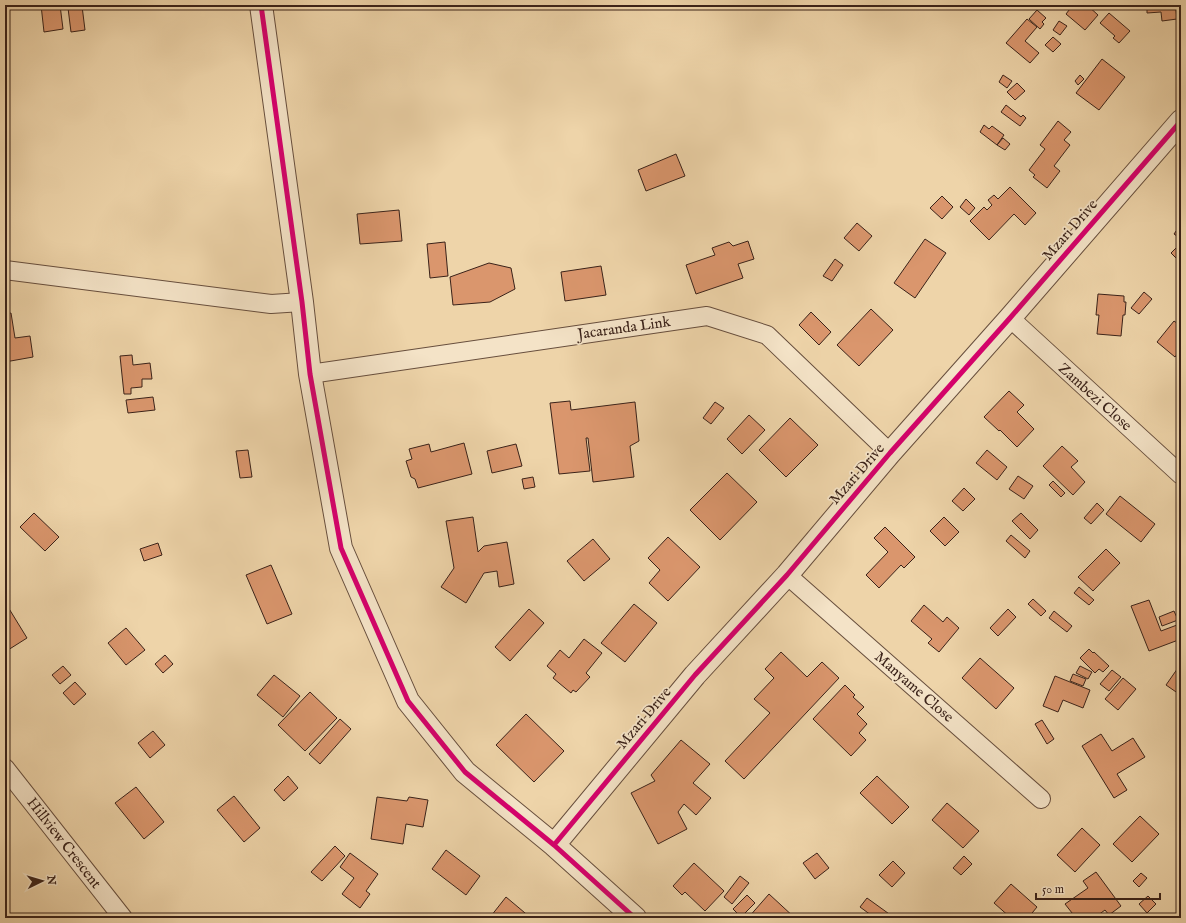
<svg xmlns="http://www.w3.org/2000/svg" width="1186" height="923" font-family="'IM FELL English',serif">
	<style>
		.building { fill: #da966d; stroke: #3a2219 }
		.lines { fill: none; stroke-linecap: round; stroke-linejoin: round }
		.minor-casing { stroke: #674e3d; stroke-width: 20 }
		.tertiary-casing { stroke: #674e3d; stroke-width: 24 }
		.minor { stroke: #f4e3c7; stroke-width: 18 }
		.tertiary { stroke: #f4e3c7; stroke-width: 22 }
		.cycleway-casing { stroke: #f4e3c7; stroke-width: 8 }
		.cycleway { stroke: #d6006c; stroke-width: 5 }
		.labels { text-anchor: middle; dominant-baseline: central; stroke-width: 3.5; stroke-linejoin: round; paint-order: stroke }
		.street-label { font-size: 15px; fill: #3a2219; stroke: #f4e3c7 }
	</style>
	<rect width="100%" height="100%" fill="#eed4a9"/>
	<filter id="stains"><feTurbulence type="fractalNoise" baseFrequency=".005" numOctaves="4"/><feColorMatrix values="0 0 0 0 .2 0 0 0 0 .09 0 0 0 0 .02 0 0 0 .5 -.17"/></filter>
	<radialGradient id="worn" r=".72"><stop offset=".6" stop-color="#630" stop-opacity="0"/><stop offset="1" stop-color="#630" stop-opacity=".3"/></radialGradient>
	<path class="building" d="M41,5H60L63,29L44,32Z
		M1073,5H1087L1098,15L1085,30L1066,14Z
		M1147,5H1181V10H1176L1177,19L1162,21L1161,12L1147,13Z
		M82,6L85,30L71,32L68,8Z
		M1037,10L1046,18L1042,22L1044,24L1040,29L1029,19Z
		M1109,13L1130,31L1119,43L1113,38L1115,36L1100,23Z
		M1027,19L1037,27L1025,41L1039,53L1030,63L1006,43Z
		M1059,21L1067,26L1060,35L1053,30Z
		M1053,37L1061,44L1053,52L1045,45Z
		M1102,59L1125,77L1099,110L1076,93Z
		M1003,75L1012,81L1007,88L999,82Z
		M1080,75L1084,79L1078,85L1075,81Z
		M1017,83L1025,91L1015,100L1007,92Z
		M1006,105L1021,117L1023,115L1026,118L1020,126L1001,112Z
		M1058,121L1071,132L1064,140L1070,145L1054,166L1060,171L1047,188L1033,177L1035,175L1029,170L1045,149L1040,145Z
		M984,125L989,129L992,126L1004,135L997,145L980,132Z
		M1003,138L1010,144L1005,150L997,145Z
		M676,154L685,176L646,191L638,170Z
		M1010,187L1036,213L1025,225L1014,214L989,240L970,221L984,207L987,210L992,205L988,200L994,195L998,199Z
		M942,196L953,207L942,219L930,208Z
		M966,199L975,208L969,215L960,207Z
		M399,210L402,241L360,244L357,214Z
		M857,223L872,236L859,251L844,238Z
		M1181,224V239L1174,234Z
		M925,239L946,253L915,298L894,283Z
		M748,241L754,259L738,264L743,278L696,294L686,265L715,255L712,248L729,242L733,246Z
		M445,242L448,276L430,278L427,244Z
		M1178,246L1181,248V263L1171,253Z
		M835,259L843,265L832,281L823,276Z
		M489,263L511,268L515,289L490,302L453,305L450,277Z
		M601,266L606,295L565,301L561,272Z
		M1144,292L1152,299L1139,314L1131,308Z
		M1098,294L1124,296V302H1126L1125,315H1123L1121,336L1097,334L1099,315H1096Z
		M871,309L893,330L859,366L837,345Z
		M811,312L831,332L819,345L799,325Z
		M11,313L15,338L30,336L33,357L5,362V314Z
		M1174,321L1181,326V355L1178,353L1175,357L1157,342Z
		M132,355L133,365L150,363L152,379H142V387L131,388V394H124L120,356Z
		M1009,391L1024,405L1017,412L1034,429L1017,447L1000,430L999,431L984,417Z
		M153,397L155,410L128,413L126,400Z
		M570,401L571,410L635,402L639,441L630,446L634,477L593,482L588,438H586L590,471L559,474L550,403Z
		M715,402L724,408L711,424L703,418Z
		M749,415L765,430L742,454L727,439Z
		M790,418L818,445L786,477L759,450Z
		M464,443L472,474L418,488L415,479L411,477L406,461L412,459L409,449L429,444L431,452Z
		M516,444L522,466L492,473L487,451Z
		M1062,446L1078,461L1071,467L1085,482L1073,495L1043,466Z
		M248,450L252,477L240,478L236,451Z
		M987,450L1007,467L997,480L976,463Z
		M727,473L757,502L720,540L690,510Z
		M1018,476L1033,486L1024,499L1009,489Z
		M533,477L535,487L524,489L522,479Z
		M1053,481L1065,493L1061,497L1049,485Z
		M964,488L975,499L963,511L952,501Z
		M1120,496L1155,524L1141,542L1106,514Z
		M1097,503L1104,510L1091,524L1084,518Z
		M34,513L59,537L45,551L20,527Z
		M1021,513L1038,530L1030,539L1012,521Z
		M473,517L478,552L484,546L507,542L514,584L499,587L497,571L484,573L466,603L441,587L454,568L446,521Z
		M944,517L959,532L945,546L930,531Z
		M885,527L915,557L904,568L901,565L879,588L866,575L888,552L874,538Z
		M1011,535L1030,551L1025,558L1006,541Z
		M668,537L700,567L668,601L649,583L660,570L648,558Z
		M593,539L610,559L584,581L567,561Z
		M158,543L162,555L144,561L140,549Z
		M1106,549L1120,563L1093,591L1078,577Z
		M271,565L292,614L267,624L246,575Z
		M1079,587L1094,600L1089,605L1074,593Z
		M1033,599L1046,611L1041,616L1028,604Z
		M1149,600L1161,631L1177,625L1181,635V639L1149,651L1131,606Z
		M634,604L657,623L625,662L601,643Z
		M924,605L943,622L947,617L959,628L939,652L928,643L932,639L911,621Z
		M8,607L27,638L8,650L5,645V608Z
		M529,609L544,623L510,661L495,647Z
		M1008,609L1016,617L998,636L990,628Z
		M1054,611L1072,626L1067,632L1049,618Z
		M1174,611L1178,620L1162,626L1159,617Z
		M126,628L145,650L126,665L108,643Z
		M584,639L602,653L586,673L590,677L576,692L573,690L571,693L553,678L556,674L547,666L560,650L569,658Z
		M1089,649L1093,653L1094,652L1109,666L1103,672L1099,669L1095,673L1080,658Z
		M781,652L807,677L822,662L839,678L744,779L725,761L770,713L754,699L774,678L765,669Z
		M165,655L173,664L163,673L155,664Z
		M980,658L1014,688L996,709L962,678Z
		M1180,665L1181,692L1179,694L1166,685Z
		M63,666L71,675L60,684L52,675Z
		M1080,666L1092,672L1088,679L1076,673Z
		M1112,670L1121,677L1109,691L1100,684Z
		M1073,674L1086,679L1083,686L1070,681Z
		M274,675L300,696L283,717L257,695Z
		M1055,676L1090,690L1083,708L1063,700L1058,712L1043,706Z
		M1123,678L1136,689L1118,710L1105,699Z
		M75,682L86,694L74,705L63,693Z
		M845,685L855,695L853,697L864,707L857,714L867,724L859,733L866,740L851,756L813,719Z
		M310,692L337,718L305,751L278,725Z
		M526,714L564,751L534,782L496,745Z
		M340,719L351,729L320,764L309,754Z
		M1042,720L1054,739L1047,744L1035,724Z
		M153,731L165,745L150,758L138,743Z
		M1101,734L1112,751L1133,738L1145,757L1117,774L1127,790L1114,798L1082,746Z
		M681,740L710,764L693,783L711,798L696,815L684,804L678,812L687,829L658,844L631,793L655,781L651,775Z
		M288,776L298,788L284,801L274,790Z
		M877,776L909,807L892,824L860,793Z
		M136,787L164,822L144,839L115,803Z
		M234,796L260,828L244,842L217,810Z
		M377,797L407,801L409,797L428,800L423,827L406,824L403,844L371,839Z
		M947,803L979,831L963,848L932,820Z
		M1140,816L1159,834L1132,862L1113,844Z
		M1082,828L1100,845L1075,872L1057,855Z
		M335,846L345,856L322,881L311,872Z
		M446,850L480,876L466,895L432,869Z
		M350,853L378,874L366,891L370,894L360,908L342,894L354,878L340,867Z
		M817,853L829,868L815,879L803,863Z
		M964,856L972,864L961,875L953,868Z
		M893,861L905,873L892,887L879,875Z
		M694,863L724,891L705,911L685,892L682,895L673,886Z
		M1096,872L1121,906L1109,915L1105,910L1094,918H1076L1065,904L1088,888L1083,881Z
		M1141,873L1147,878L1139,887L1133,881Z
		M740,876L749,883L732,904L724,897Z
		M1011,884L1037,907L1028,918H1011L994,903Z
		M769,894L795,918H748Z
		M747,895L755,903L741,917L733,909Z
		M1148,896L1156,904L1147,913L1139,904Z
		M506,897L531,918H493L491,916Z
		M867,898L892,916L890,918H875L860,907Z"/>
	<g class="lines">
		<defs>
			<path id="minor" d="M5,270L271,304L302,302
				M1010,318L1181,475
				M310,374L707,316L767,335L890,453
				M787,575L1041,799
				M5,768L123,918"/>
			<path id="tertiary" d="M261,5L302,302L310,374L341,548L408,701L465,772L554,845L635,918
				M554,845L695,675L787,575L890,453L1010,318L1181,121"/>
		</defs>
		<use href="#minor" class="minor-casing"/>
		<use href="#tertiary" class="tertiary-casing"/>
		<use href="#minor" class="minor"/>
		<use href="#tertiary" class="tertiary"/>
		<defs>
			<path id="cycleway" d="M261,5L302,302L310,374L341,548L408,701L465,772L554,845L635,918
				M554,845L695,675L787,575L890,453L1010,318L1181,121"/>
		</defs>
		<use href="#cycleway" class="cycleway-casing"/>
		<use href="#cycleway" class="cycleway"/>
	</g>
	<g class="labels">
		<g class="street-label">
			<text transform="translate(1070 230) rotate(-49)">Mzari Drive</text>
			<text transform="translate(624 328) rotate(-8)">Jacaranda Link</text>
			<text transform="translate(1095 397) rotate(42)">Zambezi Close</text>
			<text transform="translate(857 474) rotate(-49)">Mzari Drive</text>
			<text transform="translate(914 687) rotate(41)">Manyame Close</text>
			<text transform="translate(644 718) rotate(-50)">Mzari Drive</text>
			<text transform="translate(64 843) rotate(52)">Hillview Crescent</text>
		</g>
	</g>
	<rect width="1186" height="923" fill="none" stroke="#eed4a9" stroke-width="20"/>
	<rect x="6" y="6" width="1174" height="911" fill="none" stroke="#3a2219" stroke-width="2"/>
	<rect x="10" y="10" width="1166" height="903" fill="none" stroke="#3a2219"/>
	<g transform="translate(42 881) rotate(85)" stroke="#f4e3c7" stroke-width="3" paint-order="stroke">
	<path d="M0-3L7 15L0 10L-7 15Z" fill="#3a2219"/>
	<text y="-6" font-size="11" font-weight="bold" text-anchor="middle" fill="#3a2219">N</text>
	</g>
	<path d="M1036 893v6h124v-6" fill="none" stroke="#3a2219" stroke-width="2"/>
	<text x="1042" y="893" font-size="12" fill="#3a2219" stroke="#f4e3c7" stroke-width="3" paint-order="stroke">50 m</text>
	<rect width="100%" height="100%" filter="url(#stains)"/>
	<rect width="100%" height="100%" fill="url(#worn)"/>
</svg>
